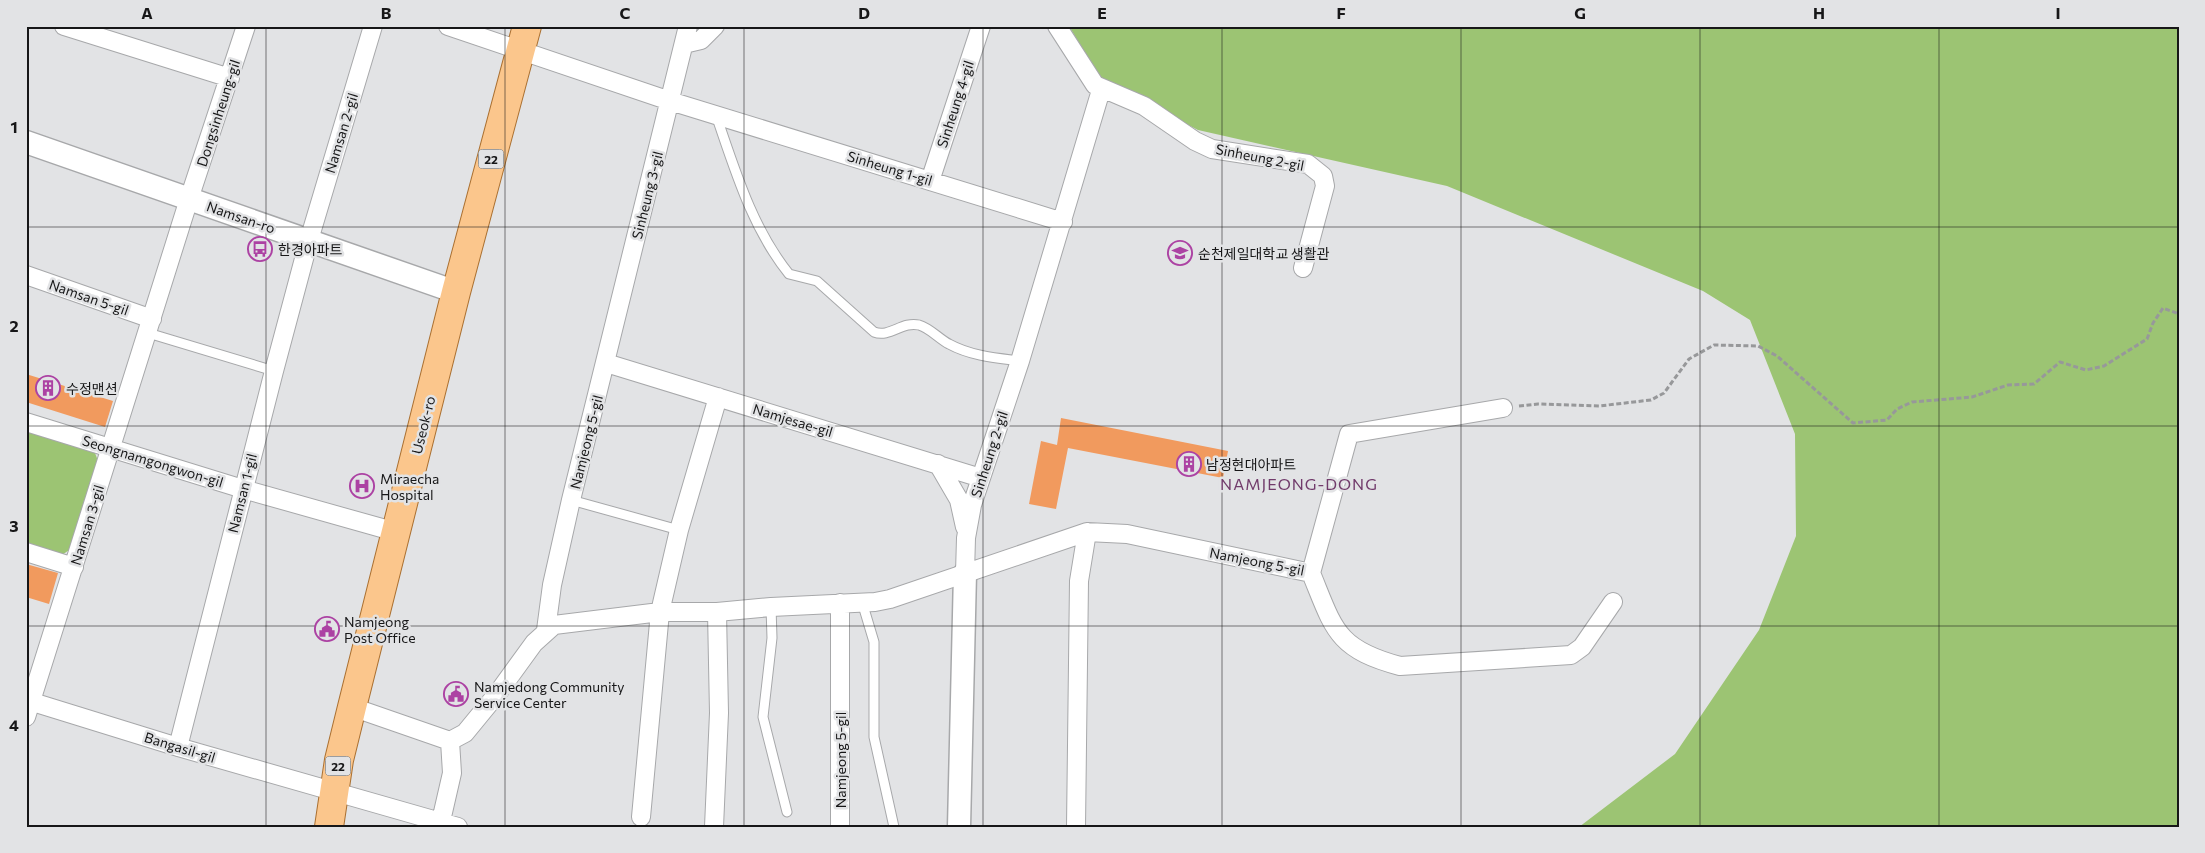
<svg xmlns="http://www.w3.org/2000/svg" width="2205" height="853" font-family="Commissioner,'Noto Sans KR',sans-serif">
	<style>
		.green { fill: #9cc473 }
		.building { fill: #f19a5e }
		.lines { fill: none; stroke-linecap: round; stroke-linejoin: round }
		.service-casing { stroke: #a7a8aa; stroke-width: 11 }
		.minor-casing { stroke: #a7a8aa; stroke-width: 20 }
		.tertiary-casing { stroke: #a7a8aa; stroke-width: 25 }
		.primary-casing { stroke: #aa7031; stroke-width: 30 }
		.path { stroke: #97989a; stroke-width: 3; stroke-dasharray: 5 2.5; stroke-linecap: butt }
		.service { stroke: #fff; stroke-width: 9 }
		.minor { stroke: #fff; stroke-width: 18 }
		.tertiary { stroke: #fff; stroke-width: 22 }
		.primary { stroke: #fbc68c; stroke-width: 28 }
		.grid { fill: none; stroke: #171718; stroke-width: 1; stroke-opacity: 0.55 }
		.labels { text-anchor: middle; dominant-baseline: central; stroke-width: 5; stroke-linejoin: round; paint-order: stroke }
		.shield { fill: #e2e3e5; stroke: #545456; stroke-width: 1 }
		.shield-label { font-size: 12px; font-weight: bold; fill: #171718 }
		.street-label { font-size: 14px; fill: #171718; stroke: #e2e3e5 }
		.poi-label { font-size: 14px; fill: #171718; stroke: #e2e3e5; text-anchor: start }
		.quarter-label { font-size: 16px; letter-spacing: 1px; fill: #713b6b; stroke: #e2e3e5 }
		.neatline { fill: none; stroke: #171718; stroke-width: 2 }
		.grid-label { font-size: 16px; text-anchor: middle; font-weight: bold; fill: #171718 }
	</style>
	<rect width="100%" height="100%" fill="#e2e3e5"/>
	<path class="green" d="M1069,26H2179V827H1579L1675,754L1759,630L1796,536L1795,434L1750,320L1703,291L1447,186L1198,130L1101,80Z
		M26,431L95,453L100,466L72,548L62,555L26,543Z"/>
	<path class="building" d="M26,374L113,401L105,427L26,402Z
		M1061,418L1228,451L1223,478L1068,448L1056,509L1029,504L1041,441L1057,445Z
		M26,564L58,573L49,604L26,597Z"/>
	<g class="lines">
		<defs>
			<path id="service" d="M716,115C735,170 752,228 789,274L817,281L874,332C890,338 902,321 919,325C930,328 939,339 949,344C971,356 996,358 1020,361
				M148,333L274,371
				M571,500L679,530
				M862,602L874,642V737L894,827
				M771,607L772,638L763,717L787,812"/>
			<path id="minor" d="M64,26L230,78
				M448,26L670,101L1063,222
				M1057,26L1095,85L1144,106L1195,141L1212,149L1308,164L1323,176L1325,186L1303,268
				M684,44L701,40L715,26
				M930,181L981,26
				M26,275L152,319
				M606,363L981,478
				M26,422L243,489L396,532
				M938,464L959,500L965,527
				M26,552L74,567
				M965,573L966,538L972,505L1020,361L1101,90
				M1311,573C1334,629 1336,649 1400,666L1571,655L1582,647L1613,602
				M546,630L552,585L571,500L688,26
				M26,700L178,747L458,827
				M352,707L450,741L465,733L497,694L534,643L554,625L660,612H717L771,607L875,602L890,599L1087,532L1127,534L1311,573L1349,434L1503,408
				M26,717L189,199L246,26
				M178,747L274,371L309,240L373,26
				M641,817L660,612L679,530L718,397
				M441,821L452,773L450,741
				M714,827L719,713L717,612
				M840,827V603
				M1076,827L1079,581L1087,532"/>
			<path id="tertiary" d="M26,142L456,292
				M959,827L965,573"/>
			<path id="primary" d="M329,827L339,760L352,707L456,292L527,26"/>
		</defs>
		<use href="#service" class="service-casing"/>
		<use href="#minor" class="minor-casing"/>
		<use href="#tertiary" class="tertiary-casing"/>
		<use href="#primary" class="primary-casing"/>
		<path class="path" d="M1519,406L1538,404L1599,406L1651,400L1664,393L1689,359L1714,345L1758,346L1777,356L1853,423L1887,420L1897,409L1912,402L1972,397L2008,385L2034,384L2060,362L2086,370L2104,366L2147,339L2153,323L2163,308L2179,314"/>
		<use href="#service" class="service"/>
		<use href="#minor" class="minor"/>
		<use href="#tertiary" class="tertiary"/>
		<use href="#primary" class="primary"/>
	</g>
	<path class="grid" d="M266,26V827M505,26V827M744,26V827M983,26V827M1222,26V827M1461,26V827M1700,26V827M1939,26V827M26,227H2179M26,426H2179M26,626H2179"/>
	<defs>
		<symbol id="bus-ring" viewBox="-11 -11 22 22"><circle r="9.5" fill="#e2e3e5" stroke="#ac42a3" stroke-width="1.5"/><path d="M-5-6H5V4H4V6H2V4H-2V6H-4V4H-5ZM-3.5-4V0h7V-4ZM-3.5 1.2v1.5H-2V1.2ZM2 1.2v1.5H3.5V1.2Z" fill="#ac42a3"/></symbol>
		<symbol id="university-ring" viewBox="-11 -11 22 22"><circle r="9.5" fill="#e2e3e5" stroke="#ac42a3" stroke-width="1.5"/><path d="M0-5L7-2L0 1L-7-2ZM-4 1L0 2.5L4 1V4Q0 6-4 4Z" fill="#ac42a3"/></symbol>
		<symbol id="building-ring" viewBox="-11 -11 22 22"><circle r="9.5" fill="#e2e3e5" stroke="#ac42a3" stroke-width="1.5"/><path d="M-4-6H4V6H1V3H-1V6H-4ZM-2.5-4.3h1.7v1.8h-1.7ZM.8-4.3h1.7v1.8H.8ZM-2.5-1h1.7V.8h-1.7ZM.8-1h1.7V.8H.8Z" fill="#ac42a3"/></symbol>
		<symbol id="hospital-ring" viewBox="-11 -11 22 22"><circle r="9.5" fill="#e2e3e5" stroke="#ac42a3" stroke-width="1.5"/><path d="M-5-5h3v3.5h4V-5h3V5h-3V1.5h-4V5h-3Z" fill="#ac42a3"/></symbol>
		<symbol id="civic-ring" viewBox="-11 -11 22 22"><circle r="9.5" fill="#e2e3e5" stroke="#ac42a3" stroke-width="1.5"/><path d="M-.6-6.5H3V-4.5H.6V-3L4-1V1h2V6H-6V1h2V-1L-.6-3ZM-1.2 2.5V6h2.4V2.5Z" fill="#ac42a3"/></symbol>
	</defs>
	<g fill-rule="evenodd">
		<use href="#bus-ring" x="246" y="235" width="28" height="28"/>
		<use href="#university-ring" x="1166" y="239" width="28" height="28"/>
		<use href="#building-ring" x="34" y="374" width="28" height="28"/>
		<use href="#building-ring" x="1175" y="450" width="28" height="28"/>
		<use href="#hospital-ring" x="348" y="472" width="28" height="28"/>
		<use href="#civic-ring" x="313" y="615" width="28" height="28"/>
		<use href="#civic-ring" x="442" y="680" width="28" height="28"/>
	</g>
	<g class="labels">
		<g class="shield">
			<rect x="478.5" y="149.5" width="25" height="19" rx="4"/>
			<rect x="325.5" y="756.5" width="25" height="19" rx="4"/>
		</g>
		<g class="shield-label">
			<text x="491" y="159">22</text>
			<text x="338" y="766">22</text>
		</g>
		<g class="street-label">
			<text transform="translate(955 104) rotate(-72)">Sinheung 4-gil</text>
			<text transform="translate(218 113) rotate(-72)">Dongsinheung-gil</text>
			<text transform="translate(341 133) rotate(-73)">Namsan 2-gil</text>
			<text transform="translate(1260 157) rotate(11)">Sinheung 2-gil</text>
			<text transform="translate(890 168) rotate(17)">Sinheung 1-gil</text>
			<text transform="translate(647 195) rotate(-76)">Sinheung 3-gil</text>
			<text transform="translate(241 217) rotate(19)">Namsan-ro</text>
			<text transform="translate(89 297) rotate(19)">Namsan 5-gil</text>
			<text transform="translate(793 420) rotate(17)">Namjesae-gil</text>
			<text transform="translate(423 425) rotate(-76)">Useok-ro</text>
			<text transform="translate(586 442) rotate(-76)">Namjeong 5-gil</text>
			<text transform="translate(989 454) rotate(-72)">Sinheung 2-gil</text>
			<text transform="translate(153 461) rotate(17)">Seongnamgongwon-gil</text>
			<text transform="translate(242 493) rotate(-76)">Namsan 1-gil</text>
			<text transform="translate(87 525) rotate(-73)">Namsan 3-gil</text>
			<text transform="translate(1257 561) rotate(11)">Namjeong 5-gil</text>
			<text transform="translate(180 747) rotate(17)">Bangasil-gil</text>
			<text transform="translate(840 760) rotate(-90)">Namjeong 5-gil</text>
		</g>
		<g class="poi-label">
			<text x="278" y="249">한경아파트</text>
			<text x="1198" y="253">순천제일대학교 생활관</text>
			<text x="66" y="388">수정맨션</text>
			<text x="1206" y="464">남정현대아파트</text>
			<text x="380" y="478">Miraecha<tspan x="380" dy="16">Hospital</tspan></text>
			<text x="344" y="621">Namjeong<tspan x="344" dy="16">Post Office</tspan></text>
			<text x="474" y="686">Namjedong Community<tspan x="474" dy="16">Service Center</tspan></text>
		</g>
		<g class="quarter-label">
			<text x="1299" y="483">NAMJEONG-DONG</text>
		</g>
	</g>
	<rect width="2205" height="853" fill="none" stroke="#e2e3e5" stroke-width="55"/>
	<rect x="28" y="28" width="2150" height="798" class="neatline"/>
	<g class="grid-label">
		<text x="147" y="19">A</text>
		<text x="386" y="19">B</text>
		<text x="625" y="19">C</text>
		<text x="864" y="19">D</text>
		<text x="1102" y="19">E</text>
		<text x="1341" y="19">F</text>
		<text x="1580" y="19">G</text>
		<text x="1819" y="19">H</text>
		<text x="2058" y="19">I</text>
		<text x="14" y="133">1</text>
		<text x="14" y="332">2</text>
		<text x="14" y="532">3</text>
		<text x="14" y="731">4</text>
	</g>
</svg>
